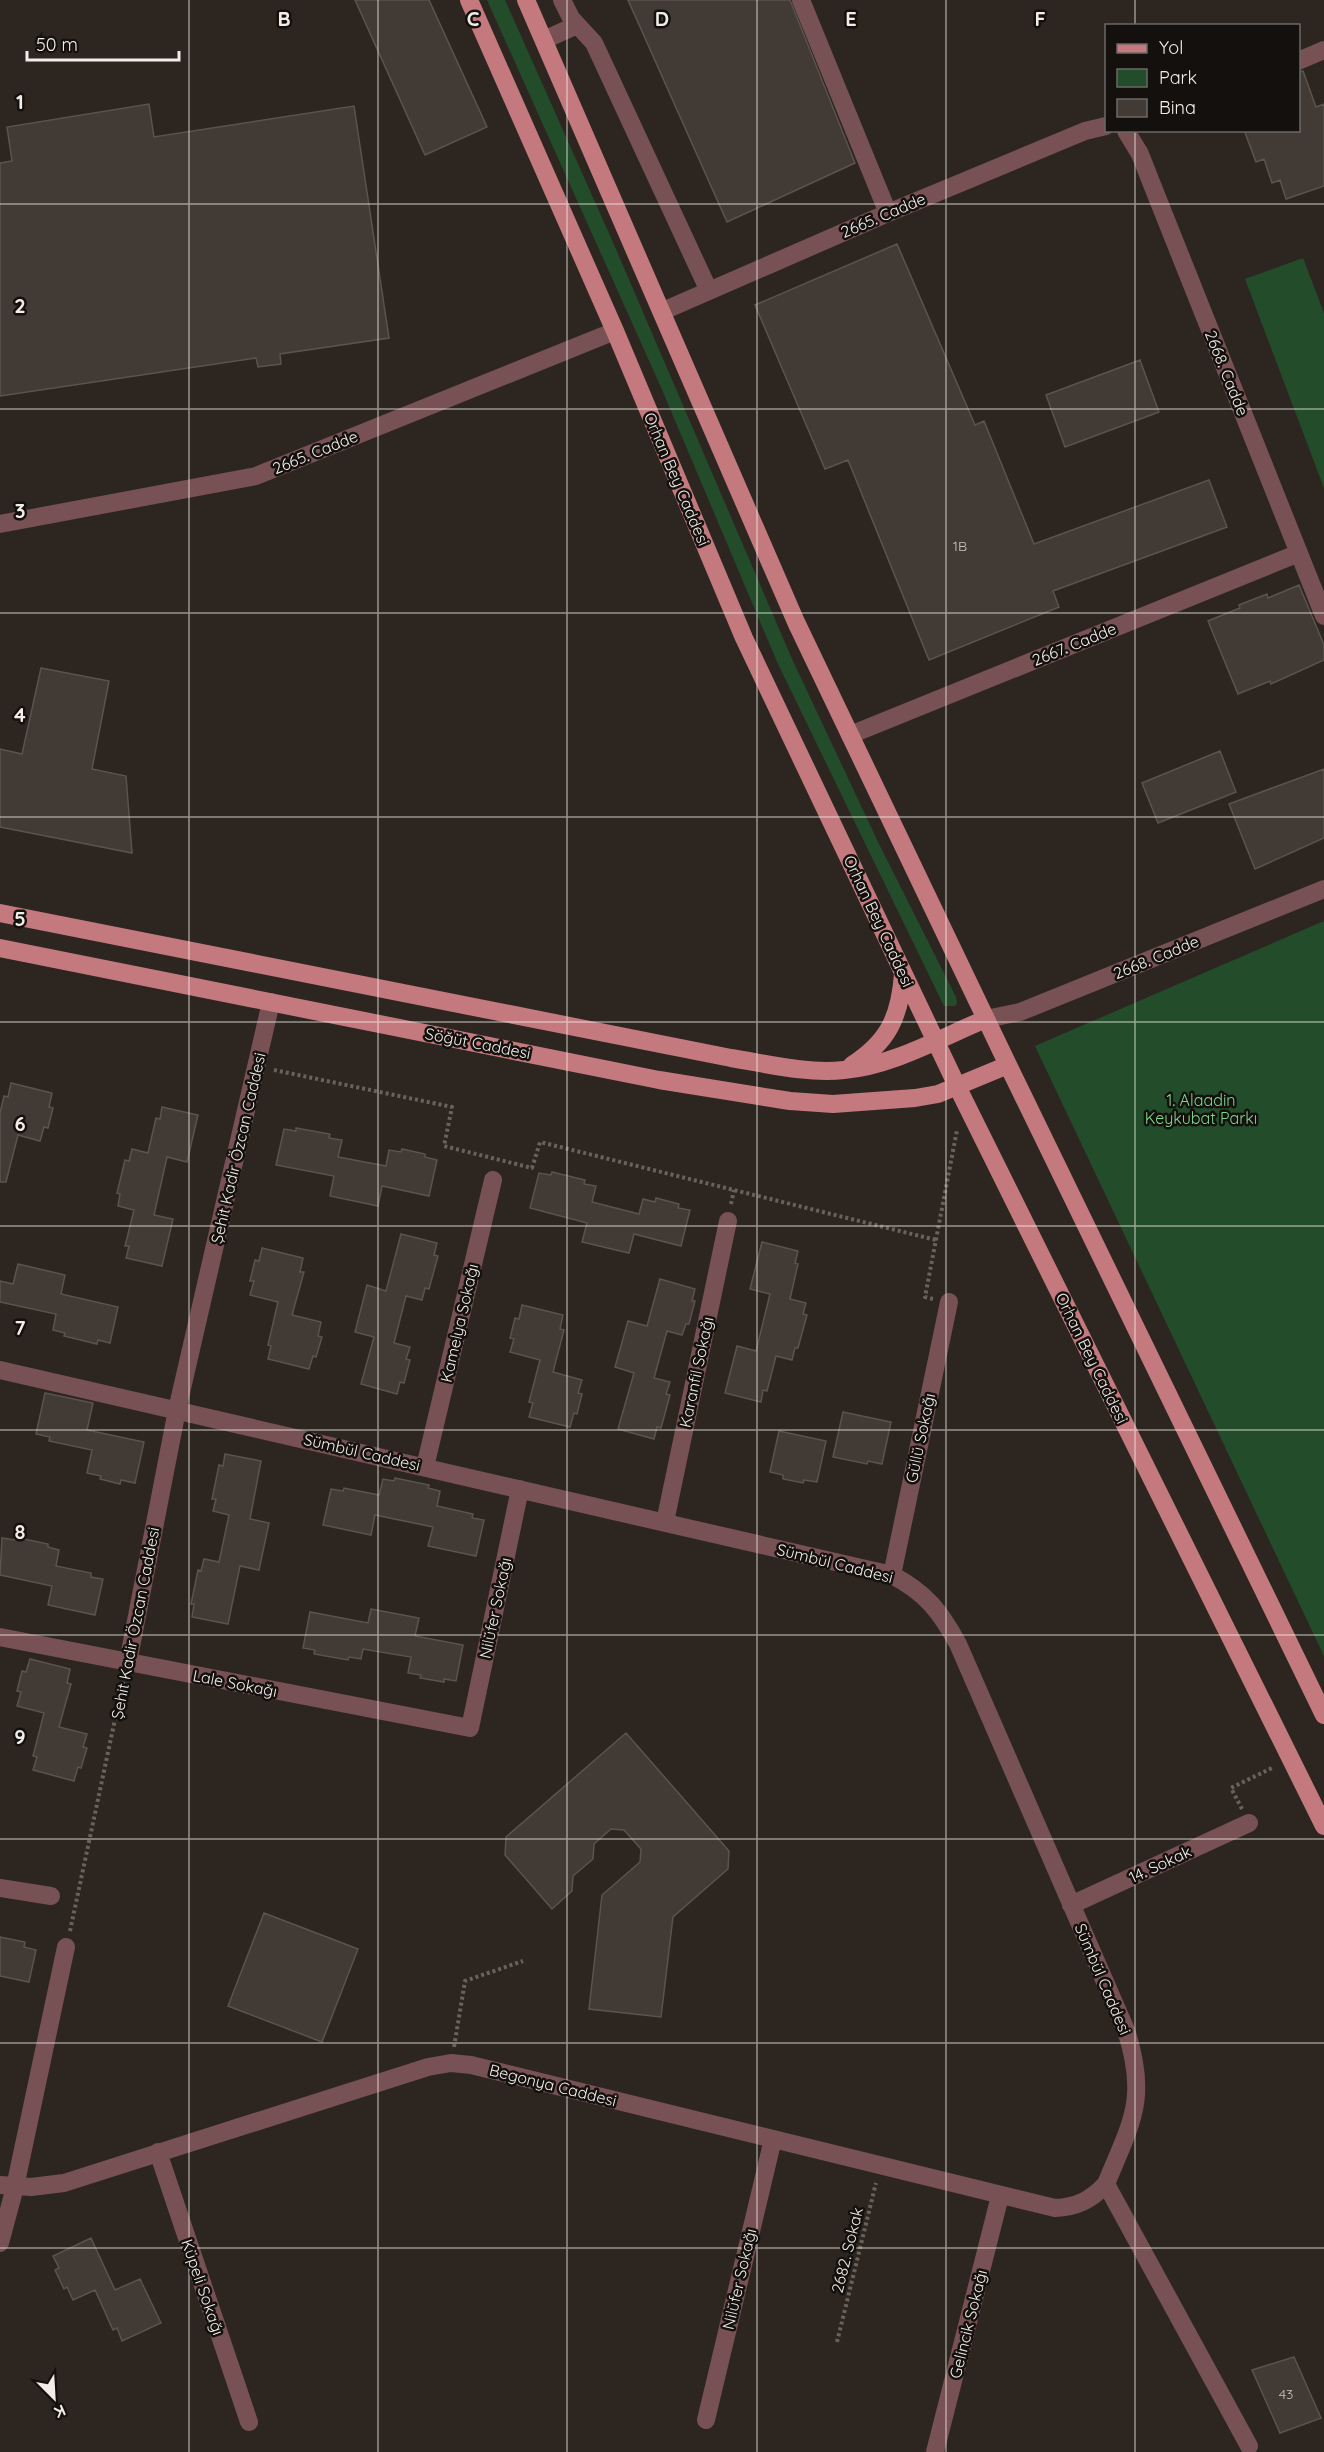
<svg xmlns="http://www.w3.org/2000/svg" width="1324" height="2452" font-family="Quicksand,sans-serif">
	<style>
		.green { fill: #234d2a }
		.building { fill: #423a34; stroke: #5b534c; stroke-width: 1.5 }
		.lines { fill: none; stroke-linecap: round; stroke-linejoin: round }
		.path { stroke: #68625d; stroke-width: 4; stroke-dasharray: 3 3; stroke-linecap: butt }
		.minor { stroke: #775153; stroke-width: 18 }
		.major { stroke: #c4797e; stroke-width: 18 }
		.grid { fill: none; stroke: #f2ede9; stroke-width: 1.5; stroke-opacity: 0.55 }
		.labels { text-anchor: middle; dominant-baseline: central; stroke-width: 5; stroke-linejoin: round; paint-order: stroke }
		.number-label { font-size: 14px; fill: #c6c0bc }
		.street-label { font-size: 16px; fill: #f2ede9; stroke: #13100d }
		.park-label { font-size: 16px; fill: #7dd98b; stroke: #13100d }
		.grid-label { font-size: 20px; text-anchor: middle; font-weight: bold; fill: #f2ede9; stroke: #13100d; stroke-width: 5; stroke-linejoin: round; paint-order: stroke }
	</style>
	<rect width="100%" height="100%" fill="#2d2620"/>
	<path class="green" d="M487,0H505L615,247L792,659L879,844L956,997L957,1003L955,1006H944L778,664L660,385Z
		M1303,258L1324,313V488L1245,279Z
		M1324,921V1656L1035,1046Z"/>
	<path class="building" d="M355,0H429L487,127L425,155Z
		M628,0H790L855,163L727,222Z
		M1303,71L1316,107L1324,104V186L1286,199L1280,180L1272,183L1264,159L1256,162L1244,130H1299V72Z
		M149,104L154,137L354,106L389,338L280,354L281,364L258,367L256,358L0,396V163L12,161L7,127Z
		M897,244L975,425L984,421L1034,544L1209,480L1227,527L1053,591L1059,607L929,660L848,460L825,469L755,305Z
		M1140,360L1159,412L1065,447L1046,395Z
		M1299,585L1324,645V660L1271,684L1270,681L1238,694L1208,621L1240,608L1239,605L1267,594L1268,598Z
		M41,668L109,681L92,769L126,776L132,853L0,827V749L22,754Z
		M1220,751L1236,792L1158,823L1142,783Z
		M1324,769V838L1255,869L1229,804Z
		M11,1083L52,1093L49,1107L53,1108L48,1128L44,1127L40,1141L18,1135L6,1182H0V1113L4,1096L8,1097Z
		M162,1107L198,1115L187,1162L167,1157L154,1215L173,1219L162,1266L126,1258L129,1246H125L134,1210L118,1206L120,1194L117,1193L125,1160L129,1161L132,1149L148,1153L156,1118L160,1119Z
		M296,1128L330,1134L329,1138L342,1140L338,1157L386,1166L389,1150L401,1152L402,1149L425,1154V1157L437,1160L429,1196L382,1186L378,1206L330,1196L334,1176L276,1165L284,1129L296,1131Z
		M552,1172L585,1180L584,1184L596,1186L592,1202L639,1214L643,1199L655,1202L656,1198L679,1204L678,1208L690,1210L681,1246L634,1234L629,1253L582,1242L587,1223L530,1208L539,1173L551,1175Z
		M401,1234L437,1243L434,1255L438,1256L429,1289L425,1288L422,1300L406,1296L394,1343L410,1347L406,1359L410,1360L404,1383L400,1382L397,1394L361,1384L374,1337L355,1332L367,1285L386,1291Z
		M762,1242L798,1251L795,1263L798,1264L790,1299L806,1303L803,1314L807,1315L798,1348H795L792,1360L776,1356L767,1391L763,1390L761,1402L725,1393L737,1346L756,1351L770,1294L750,1289Z
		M262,1248L303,1258L300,1272H304L292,1315L321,1322L318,1336L322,1337L316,1357L313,1356L309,1369L268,1359L271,1346L268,1345L278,1302L250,1295L254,1281H250L255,1260L259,1261Z
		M18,1264L65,1275L61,1294L118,1307L110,1343L98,1340L97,1344L64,1336L65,1333L53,1330L56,1314L0,1302V1281L13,1284Z
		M660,1279L695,1289L692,1301H695L689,1324H686L682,1335L667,1331L654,1378L670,1382L666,1394L670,1395L661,1428L657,1427L654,1439L618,1429L634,1373L615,1367L628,1321L647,1326Z
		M522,1305L563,1315L560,1329L564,1330L553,1372L582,1380L578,1393L582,1394L577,1414L574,1413L570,1427L529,1417L533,1403L529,1402L540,1360L510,1352L514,1339L510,1338L515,1318L519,1319Z
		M45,1393L93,1403L87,1430L144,1442L135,1483L121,1480L120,1484L100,1479L101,1476L87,1473L92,1450L49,1441L50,1437L36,1434Z
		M843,1412L891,1422L882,1464L868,1461L867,1464L833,1457Z
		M779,1431L826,1441L817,1482L804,1480L803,1483L783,1479V1475L770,1472Z
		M225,1454L261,1461L250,1519L269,1523L259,1570L240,1566L228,1624L192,1617L194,1604H191L198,1570L201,1571L204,1559L219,1562L229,1515L213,1511L216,1499H212L219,1465L223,1466Z
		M395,1478L429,1485L428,1488L440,1491L437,1506L473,1514L472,1518L484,1520L476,1556L428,1546L433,1527L375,1515L371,1535L323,1525L331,1489L343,1491L344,1488L379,1495L383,1479L394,1481Z
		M15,1537L48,1544V1547L59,1550L56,1566L91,1573V1577L103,1579L95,1615L48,1605L52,1586L0,1575L2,1538L14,1540Z
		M371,1609L419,1618L415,1636L463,1645L456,1681L444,1679V1682L420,1678L421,1675L408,1673L411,1657L363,1649L361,1659L349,1657L348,1660L314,1654L315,1650L303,1648L310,1612L368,1623Z
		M30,1659L70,1669L67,1683L71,1684L59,1727L87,1734L83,1747L87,1748L81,1768L78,1767L74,1781L33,1770L37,1757L33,1756L44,1713L17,1706L21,1692L17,1691L22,1671L26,1672Z
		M626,1733L729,1851L728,1869L673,1917L661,2017L589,2009L602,1895L640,1862L641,1849L624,1830L611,1829L594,1844L593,1859L573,1876L572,1891L552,1909L505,1855L506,1837Z
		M264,1913L358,1949L322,2042L228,2006Z
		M0,1937L25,1942L24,1947L36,1950L29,1982L0,1976Z
		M91,2238L115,2290L140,2279L161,2323L122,2341L117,2328L113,2330L95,2290L73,2300L67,2287L64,2289L55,2270L59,2268L53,2256Z
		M1294,2357L1321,2418L1280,2433L1252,2370Z"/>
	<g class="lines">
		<path class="path" d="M274,1070L452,1107L444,1146L532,1168L540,1142L936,1240
			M731,1204L734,1190
			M933,1299L925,1297L957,1130
			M1242,1809L1231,1788L1274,1767
			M70,1931L124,1677
			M454,2047L465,1981L523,1961
			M837,2342L876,2183"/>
		<path class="minor" d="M562,0L571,18L594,43L709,291
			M801,0L888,213
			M544,40L577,25
			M1298,61L1324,50
			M1126,131L1140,154L1151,182L1324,616
			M663,311L888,213L1085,131L1106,126
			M0,524L256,476L615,331
			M850,735L1299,553
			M986,1019L1020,1012L1324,889
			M0,1370L892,1575C926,1593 940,1611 958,1644L1126,2030C1148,2099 1132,2121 1106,2184L1249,2446
			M425,1467L493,1180
			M665,1522L728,1221
			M892,1575L949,1302
			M0,1637L470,1728L520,1489
			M128,1662L177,1410L271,1002
			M0,1888L51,1896
			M1071,1905L1249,1823
			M158,2152L249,2422
			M0,2185L31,2187L64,2183L428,2067L451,2063L471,2065L1055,2208C1077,2207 1091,2200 1106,2184
			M0,2243L15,2187L66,1947
			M706,2420L773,2139
			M935,2452L1000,2196"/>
		<path class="major" d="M469,0L615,331L744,638L957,1086L1324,1826
			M526,0L796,622L1008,1065L1324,1715
			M0,913L731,1058C768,1064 807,1074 844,1070C892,1066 942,1037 986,1019
			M0,948L659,1080L790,1101L833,1104L915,1098L938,1094L1008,1065
			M852,1065C888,1042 900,1017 903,974"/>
	</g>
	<path class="grid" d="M189,0V2452M378,0V2452M567,0V2452M757,0V2452M946,0V2452M1135,0V26M1135,130V2452M0,204H1324M0,409H1324M0,613H1324M0,817H1324M0,1022H1324M0,1226H1324M0,1430H1324M0,1635H1324M0,1839H1324M0,2043H1324M0,2248H1324"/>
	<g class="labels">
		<g class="number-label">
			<text x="960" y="546">1B</text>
			<text x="1286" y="2394">43</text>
		</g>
		<g class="street-label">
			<text transform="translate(883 215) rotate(-23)">2665. Cadde</text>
			<text transform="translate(1227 373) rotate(68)">2668. Cadde</text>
			<text transform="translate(315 452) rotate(-22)">2665. Cadde</text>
			<text transform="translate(677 479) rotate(67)">Orhan Bey Caddesi</text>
			<text transform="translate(1074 644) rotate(-22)">2667. Cadde</text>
			<text transform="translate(879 921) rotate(65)">Orhan Bey Caddesi</text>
			<text transform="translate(1156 957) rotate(-22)">2668. Cadde</text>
			<text transform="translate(478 1043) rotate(11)">Söğüt Caddesi</text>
			<text transform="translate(238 1148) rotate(-77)">Şehit Kadir Özcan Caddesi</text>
			<text transform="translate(459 1323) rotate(-77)">Kamelya Sokağı</text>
			<text transform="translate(1092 1358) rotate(64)">Orhan Bey Caddesi</text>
			<text transform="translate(696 1372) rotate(-78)">Karanfil Sokağı</text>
			<text transform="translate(920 1438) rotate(-78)">Güllü Sokağı</text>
			<text transform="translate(362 1452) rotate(13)">Sümbül Caddesi</text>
			<text transform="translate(835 1563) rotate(14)">Sümbül Caddesi</text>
			<text transform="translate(495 1608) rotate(-78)">Nilüfer Sokağı</text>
			<text transform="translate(135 1623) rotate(-79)">Şehit Kadir Özcan Caddesi</text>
			<text transform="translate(235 1683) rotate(11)">Lale Sokağı</text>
			<text transform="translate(1160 1864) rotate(-25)">14. Sokak</text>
			<text transform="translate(1103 1979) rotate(67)">Sümbül Caddesi</text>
			<text transform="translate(553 2085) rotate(14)">Begonya Caddesi</text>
			<text transform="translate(847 2250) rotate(-76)">2682. Sokak</text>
			<text transform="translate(739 2279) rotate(-77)">Nilüfer Sokağı</text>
			<text transform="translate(203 2287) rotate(71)">Küpeli Sokağı</text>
			<text transform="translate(968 2324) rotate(-76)">Gelincik Sokağı</text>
		</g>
		<g class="park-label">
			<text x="1201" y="1100">1. Alaadin<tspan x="1201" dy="18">Keykubat Parkı</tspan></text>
		</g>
	</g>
	<g class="grid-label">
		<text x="284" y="26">B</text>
		<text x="473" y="26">C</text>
		<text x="662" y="26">D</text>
		<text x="851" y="26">E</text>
		<text x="1040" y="26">F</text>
		<text x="20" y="109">1</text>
		<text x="20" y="313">2</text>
		<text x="20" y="518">3</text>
		<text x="20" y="722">4</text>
		<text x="20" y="926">5</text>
		<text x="20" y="1131">6</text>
		<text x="20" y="1335">7</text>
		<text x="20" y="1539">8</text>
		<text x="20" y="1744">9</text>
	</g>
	<rect x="1105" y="24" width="195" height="108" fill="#13100d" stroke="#6c6865" stroke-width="1.5"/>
	<rect x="1117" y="44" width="30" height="9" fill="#c4797e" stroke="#6c6865" stroke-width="1.5"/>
	<text x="1159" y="54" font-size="18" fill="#f2ede9">Yol</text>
	<rect x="1117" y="69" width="30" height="18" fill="#234d2a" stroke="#6c6865" stroke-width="1.5"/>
	<text x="1159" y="84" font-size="18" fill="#f2ede9">Park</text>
	<rect x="1117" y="99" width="30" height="18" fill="#423a34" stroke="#6c6865" stroke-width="1.5"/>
	<text x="1159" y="114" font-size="18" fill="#f2ede9">Bina</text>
	<g transform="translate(54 2398) rotate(156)" stroke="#13100d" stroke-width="4.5" paint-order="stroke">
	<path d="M0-4.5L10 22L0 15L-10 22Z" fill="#f2ede9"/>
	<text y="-9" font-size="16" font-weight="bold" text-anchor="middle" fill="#f2ede9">K</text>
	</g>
	<path d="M27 51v9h152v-9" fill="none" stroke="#f2ede9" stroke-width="3"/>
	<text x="36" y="51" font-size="18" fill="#f2ede9" stroke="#13100d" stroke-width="4.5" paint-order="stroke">50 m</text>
</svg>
